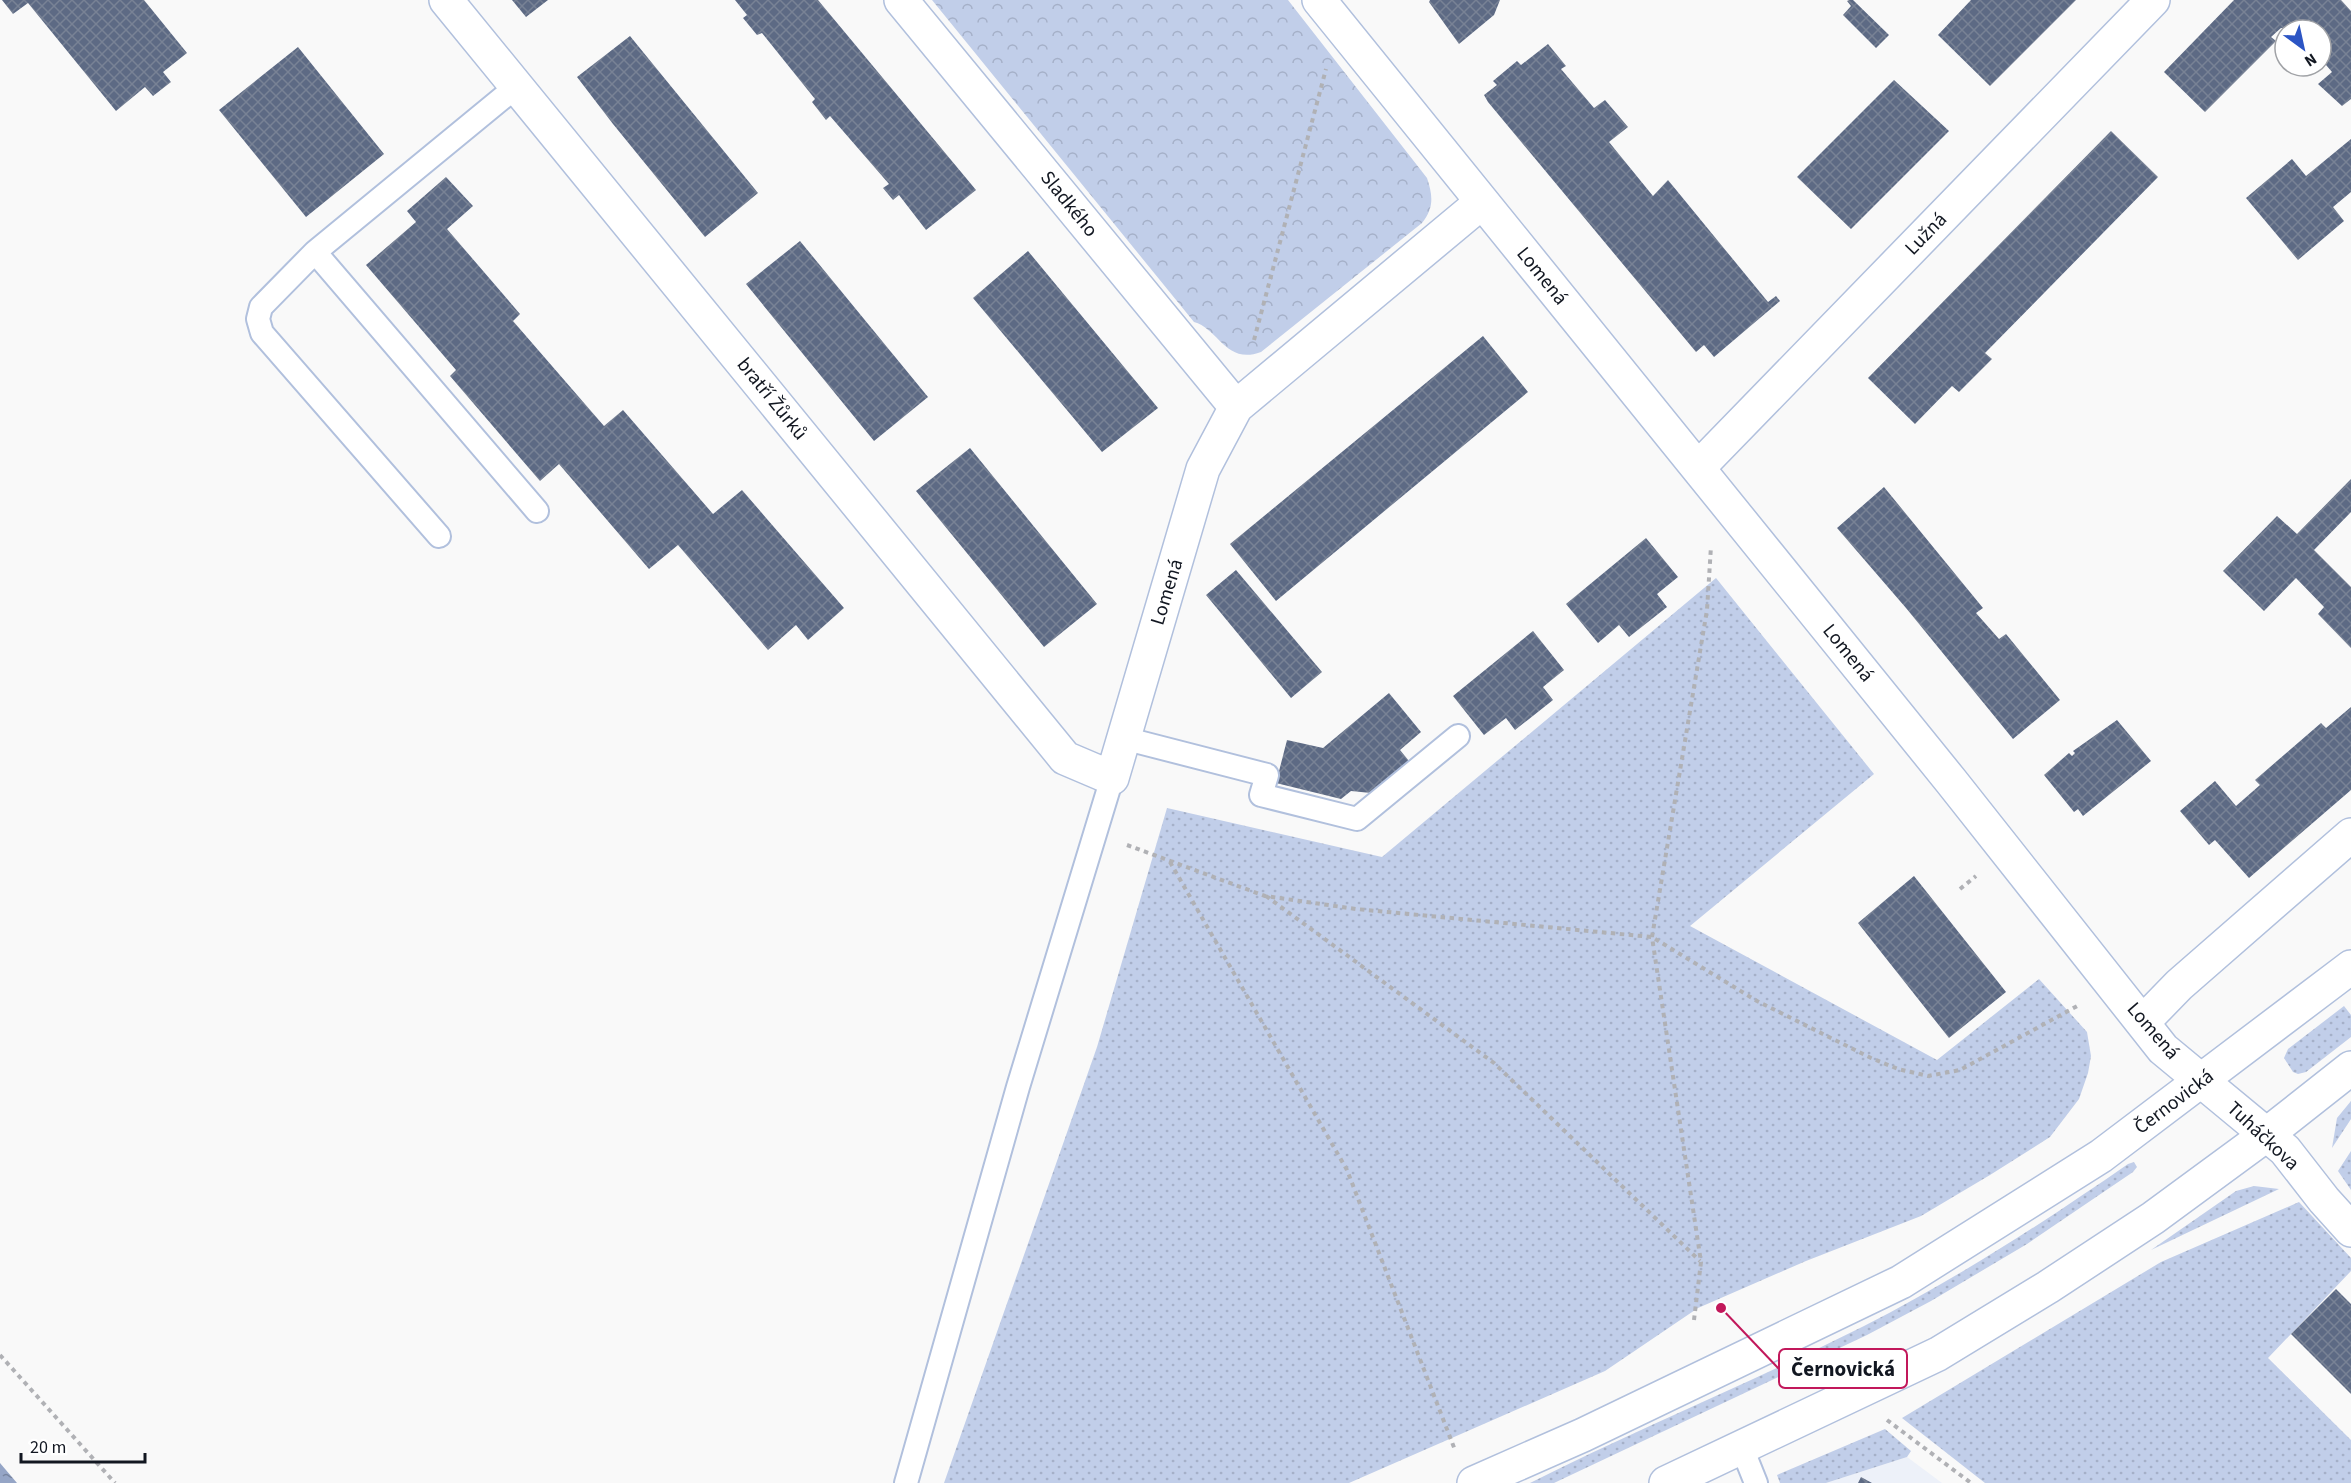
<svg xmlns="http://www.w3.org/2000/svg" width="2351" height="1483" font-family="'Source Sans 3',sans-serif">
	<style>
		.built { fill: #edf1f9 }
		.grass { fill: url(#grass-dots) }
		.park { fill: url(#park-crowns) }
		.water { fill: url(#water-ripples) }
		.building { fill: url(#building-cross-hatch) }
		.lines { fill: none; stroke-linecap: round; stroke-linejoin: round }
		.lane-casing { stroke: #b1c0dd; stroke-width: 26 }
		.street-casing { stroke: #b1c0dd; stroke-width: 36 }
		.secondary-casing { stroke: #b1c0dd; stroke-width: 36 }
		.path { stroke: #b0b1b5; stroke-width: 4; stroke-dasharray: 4.5 4.5; stroke-linecap: butt }
		.lane { stroke: #fff; stroke-width: 22 }
		.street { stroke: #fff; stroke-width: 33 }
		.secondary { stroke: #fff; stroke-width: 33 }
		.labels { text-anchor: middle; dominant-baseline: central; stroke-width: 4.5; stroke-linejoin: round; paint-order: stroke }
		.street-label { font-size: 20px; fill: #121721; stroke: #fff }
		.leader { fill: none; stroke: #c2185b; stroke-width: 2 }
		.callout-dot { fill: #c2185b; stroke: #fff; stroke-width: 2 }
		.callout { fill: #fff; stroke: #c2185b; stroke-width: 2 }
		.callout-label { font-size: 21px; text-anchor: middle; font-weight: bold; fill: #121721 }
	</style>
	<defs>
		<pattern id="grass-dots" width="8" height="8" patternUnits="userSpaceOnUse" patternTransform="scale(1.5)"><rect width="8" height="8" fill="#c1cee9"/><path d="M2 2h.1M6 6h.1" fill="none" stroke="#a5b0c8" stroke-width="1.8" stroke-linecap="round"/></pattern>
		<pattern id="park-crowns" width="20" height="18" patternUnits="userSpaceOnUse" patternTransform="scale(1.5)"><rect width="20" height="18" fill="#c1cee9"/><path d="M2 6a3 3 0 1 1 6 0M12 15a3 3 0 1 1 6 0" fill="none" stroke="#a5b0c8"/></pattern>
		<pattern id="water-ripples" width="26" height="14" patternUnits="userSpaceOnUse" patternTransform="scale(1.5)"><rect width="26" height="14" fill="#95a5c6"/><path d="M2 4q2-2 4 0t4 0M15 11q2-2 4 0t4 0" fill="none" stroke="#7885a0"/></pattern>
		<pattern id="building-cross-hatch" width="8" height="8" patternUnits="userSpaceOnUse" patternTransform="scale(1.5)"><rect width="8" height="8" fill="#5d6a84"/><path d="M0 0l8 8M0 8l8-8" fill="none" stroke="#788295"/></pattern>
	</defs>
	<rect width="100%" height="100%" fill="#f9f9f9"/>
	<path class="built" d="M1907,1457L1942,1483H1826Z"/>
	<path class="grass" d="M1716,578L1874,774L1690,926L1937,1060L2039,979L2087,1032L2091,1056L2088,1073L2079,1099L2050,1137L1990,1175L1921,1216L1806,1261L1698,1308L1605,1371L1349,1483H944L1097,1047L1167,808L1382,857Z
		M2344,1006L2351,1015V1037L2306,1072L2298,1074L2293,1072L2284,1058L2288,1049Z
		M2351,1101V1119L2332,1148L2337,1118Z
		M2351,1151V1190L2338,1171Z
		M2134,1162L2137,1167L2133,1172L2027,1244L1931,1301L1867,1335L1554,1483H1530C1640,1428 1755,1381 1864,1326C1956,1279 2043,1223 2128,1164Z
		M2254,1186L2279,1189L2151,1250L2236,1191Z
		M2299,1202L2351,1258V1271L2268,1358L2351,1440V1483H1985L1902,1418L2161,1262Z
		M1885,1429L1911,1451L1907,1457L1826,1483H1780L1777,1475Z"/>
	<path class="park" d="M932,0H1288L1427,178C1433,196 1434,208 1422,223L1261,352C1226,365 1219,329 1194,322Z"/>
	<path class="water" d="M0,1463L17,1483H0Z"/>
	<path class="building" d="M2,0H144L187,53L163,72L171,82L153,96L145,87L116,111L28,3L13,14Z
		M512,0H548L526,17Z
		M735,0H818L976,190L926,230L899,195L893,200L883,188L889,184L830,116L826,120L812,102L815,99L762,33L757,35L743,18L747,15Z
		M1430,0H1500L1494,15L1459,44L1429,2Z
		M1849,0H1853L1889,35L1876,48L1843,15L1851,6L1847,1Z
		M1971,0H2076L1990,86L1938,35Z
		M2234,0H2341L2351,11V99L2342,106L2318,84L2332,72L2321,59V30L2281,28L2271,37L2276,41L2205,112L2164,72Z
		M630,36L758,193L705,237L613,124L577,77Z
		M1548,44L1566,66L1561,69L1594,108L1605,100L1628,127L1609,142L1653,196L1668,180L1768,302L1776,296L1780,301L1714,357L1704,345L1696,352L1488,102L1484,95L1497,85L1493,81L1517,61L1521,65Z
		M298,47L384,154L306,217L219,110Z
		M1894,80L1949,131L1851,229L1797,177Z
		M2111,131L2158,177L1985,353L1992,359L1959,392L1952,386L1915,424L1868,378Z
		M2351,139V192L2333,207L2344,221L2298,260L2246,198L2292,159L2306,176Z
		M446,177L473,206L447,229L520,314L513,321L604,426L623,410L713,514L742,490L844,608L808,640L796,625L768,650L678,545L649,569L559,464L540,481L450,376L456,370L366,265L416,222L407,211Z
		M800,241L928,397L874,441L746,284Z
		M1028,251L1158,408L1102,452L973,298Z
		M1483,336L1528,392L1276,601L1230,544Z
		M970,448L1097,604L1044,647L916,491Z
		M2351,479V512L2314,550L2351,587V648L2318,614L2324,607L2296,578L2264,611L2223,571L2277,516L2297,534Z
		M1884,487L1983,608L1976,613L1999,639L2006,634L2060,700L2013,739L1906,608L1837,528Z
		M1646,538L1678,577L1657,594L1667,607L1629,637L1619,625L1598,643L1566,604Z
		M1236,570L1322,672L1291,698L1206,595Z
		M1533,631L1564,670L1543,687L1553,700L1515,730L1506,718L1484,735L1453,696Z
		M1389,693L1421,732L1400,750L1409,761L1371,793L1351,791L1341,799L1276,783L1287,740L1323,748Z
		M2351,707V790L2249,878L2215,840L2209,845L2180,811L2215,781L2236,806L2260,785L2255,780L2321,723L2326,728Z
		M2117,720L2151,761L2083,816L2078,809L2074,812L2044,775L2069,753L2072,756L2075,753L2073,751Z
		M1914,876L2006,992L1949,1038L1858,923Z
		M2336,1289L2351,1304V1394L2291,1334Z
		M1861,1477L1872,1483H1858Z"/>
	<g class="lines">
		<defs>
			<path id="lane" d="M315,252L537,511
				M439,536L262,333L258,319L261,307L315,252L517,86
				M1123,738L1267,775L1261,795L1357,819L1458,736
				M1742,1448L1756,1483
				M906,1483L1018,1087L1112,778"/>
			<path id="street" d="M446,0L1065,758L1112,778L1203,469L1236,407L1482,202
				M901,0L1236,407
				M1319,0L1951,781L2163,1049L2285,1150L2324,1200L2351,1230
				M1698,468L2153,0
				M2143,1022L2179,985L2351,835"/>
			<path id="secondary" d="M1474,1483L1583,1435L1901,1282L2101,1156L2351,967
				M1666,1483L1938,1354L2048,1287L2153,1218L2266,1135L2351,1068"/>
		</defs>
		<use href="#lane" class="lane-casing"/>
		<use href="#street" class="street-casing"/>
		<use href="#secondary" class="secondary-casing"/>
		<path class="path" d="M1254,340L1326,69
			M1127,845L1265,896L1356,909L1652,937L1757,1001L1871,1058L1898,1069L1928,1076L1960,1070L2079,1005
			M1170,862L1347,1170L1455,1450
			M1960,889L1976,876
			M1266,896L1494,1063L1700,1261
			M1694,1320L1701,1262L1652,937L1707,610L1711,546
			M0,1355L115,1483
			M1887,1420L1971,1483"/>
		<use href="#lane" class="lane"/>
		<use href="#street" class="street"/>
		<use href="#secondary" class="secondary"/>
	</g>
	<g class="labels">
		<g class="street-label">
			<text transform="translate(1069 204) rotate(51)">Sladkého</text>
			<text transform="translate(1926 234) rotate(-46)">Lužná</text>
			<text transform="translate(1542 276) rotate(51)">Lomená</text>
			<text transform="translate(772 399) rotate(51)">bratří Žůrků</text>
			<text transform="translate(1167 592) rotate(-73)">Lomená</text>
			<text transform="translate(1848 653) rotate(51)">Lomená</text>
			<text transform="translate(2153 1031) rotate(49)">Lomená</text>
			<text transform="translate(2174 1102) rotate(-37)">Černovická</text>
			<text transform="translate(2263 1136) rotate(43)">Tuháčkova</text>
		</g>
	</g>
	<path class="leader" d="M1721 1308L1779 1369"/>
	<circle class="callout-dot" cx="1721" cy="1308" r="6"/>
	<rect class="callout" x="1779" y="1349" width="128" height="39" rx="6"/>
	<g class="callout-label">
		<text x="1843" y="1376">Černovická</text>
	</g>
	<g transform="translate(2303 48) rotate(147)"><circle r="28" fill="#ffffff" stroke="#a0a2a6" stroke-width="1.5"/>
	<path d="M0-4.5L10 22L0 15L-10 22Z" fill="#2c55c4"/>
	<text y="-9" font-size="16" font-weight="bold" text-anchor="middle" fill="#121721">N</text>
	</g>
	<path d="M21 1453v9h124v-9" fill="none" stroke="#121721" stroke-width="3"/>
	<text x="30" y="1453" font-size="18" fill="#121721" stroke="#ffffff" stroke-width="4.5" paint-order="stroke">20 m</text>
</svg>
